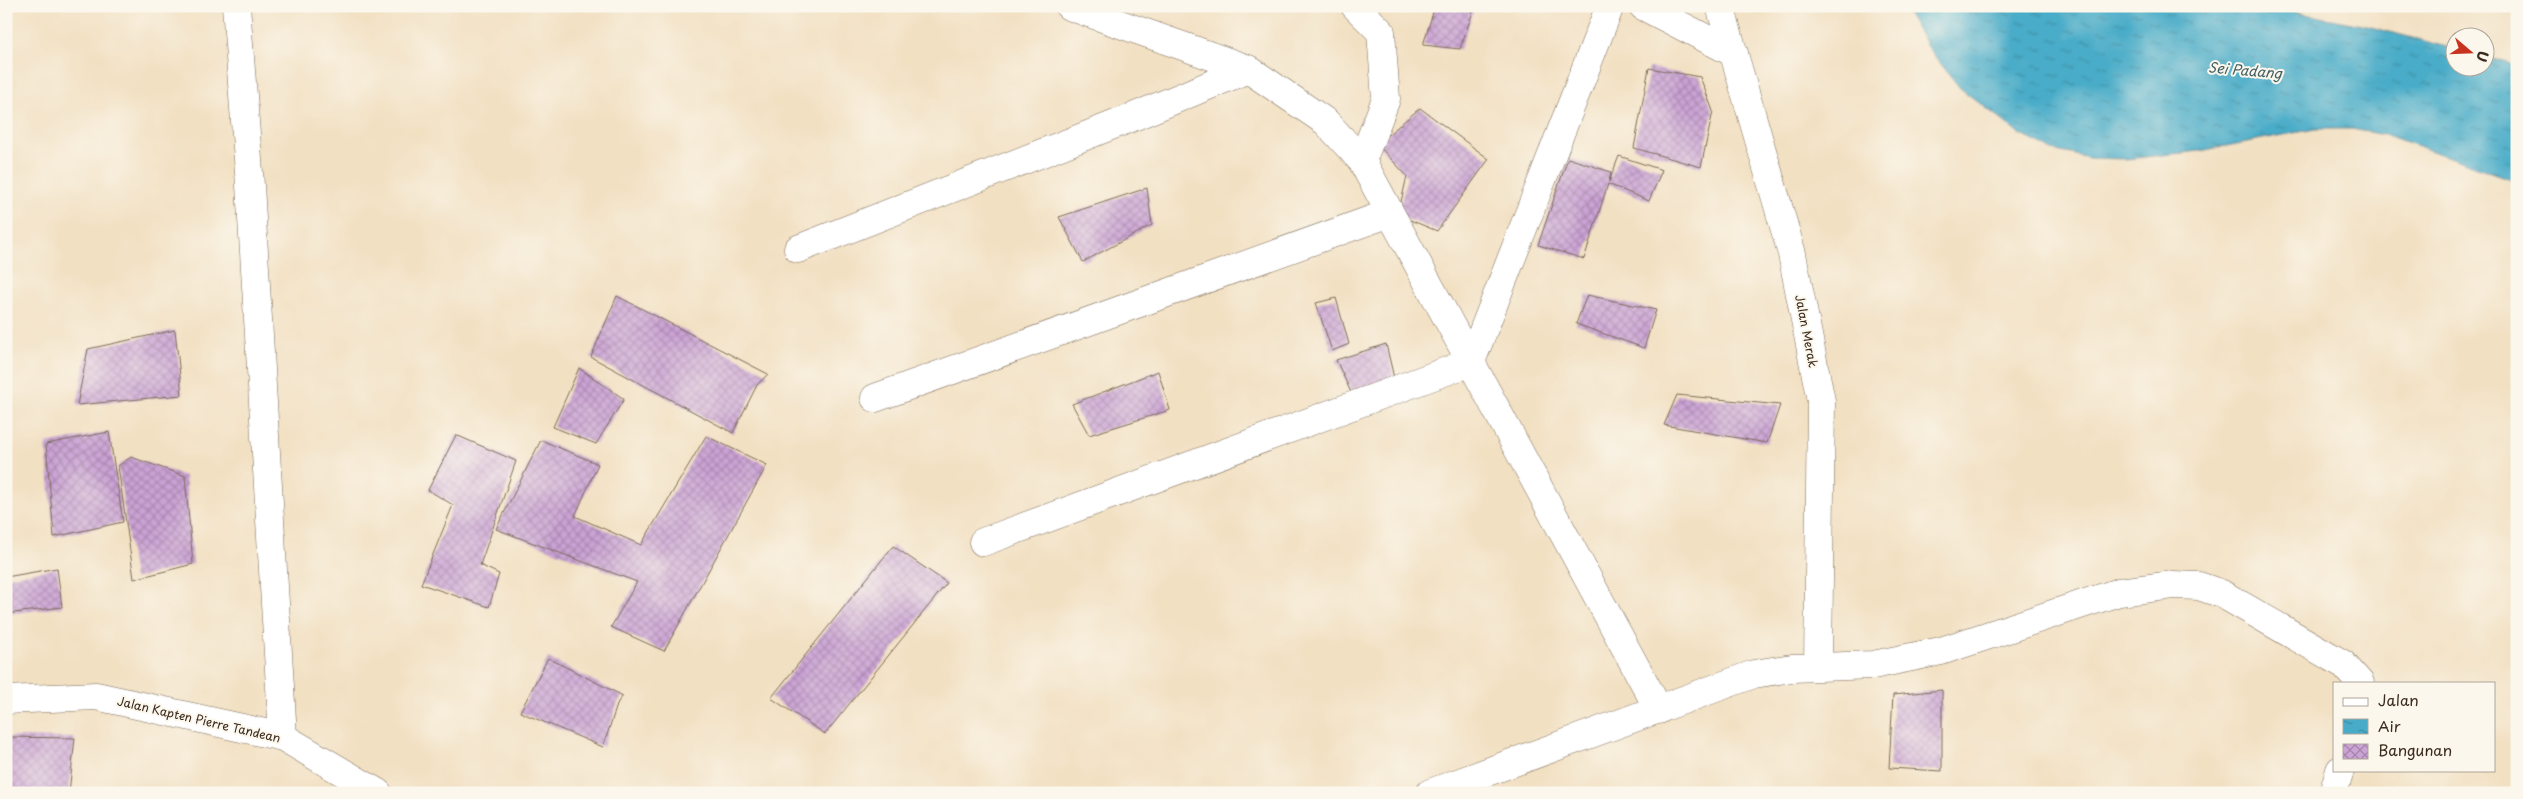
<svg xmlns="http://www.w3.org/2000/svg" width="2523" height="799" font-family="'Playpen Sans',sans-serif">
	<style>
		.water { fill: url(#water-ripples); stroke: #426b73 }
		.building { fill: url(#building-cross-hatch) }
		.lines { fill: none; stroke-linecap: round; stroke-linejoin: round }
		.street-casing { stroke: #7b6a57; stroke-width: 29 }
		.secondary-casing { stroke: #7b6a57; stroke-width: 29 }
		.street { stroke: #fff; stroke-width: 28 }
		.secondary { stroke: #fff; stroke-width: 28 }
		.labels { text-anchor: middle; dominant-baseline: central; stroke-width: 4; stroke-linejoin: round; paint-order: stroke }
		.street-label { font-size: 12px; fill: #3b2a1e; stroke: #fbf7ec }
		.water-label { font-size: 14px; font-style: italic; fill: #405e62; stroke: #fbf7ec }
	</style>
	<defs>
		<pattern id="water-ripples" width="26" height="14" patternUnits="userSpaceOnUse" patternTransform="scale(1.25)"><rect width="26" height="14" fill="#48acc8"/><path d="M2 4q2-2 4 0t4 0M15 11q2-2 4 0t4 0" fill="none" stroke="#3d8ca2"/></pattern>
		<pattern id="building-cross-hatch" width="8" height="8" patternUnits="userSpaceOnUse" patternTransform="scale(1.25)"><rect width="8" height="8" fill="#cba3d5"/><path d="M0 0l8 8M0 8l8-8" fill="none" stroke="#a685ac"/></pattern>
	</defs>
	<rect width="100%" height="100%" fill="#fbf7ec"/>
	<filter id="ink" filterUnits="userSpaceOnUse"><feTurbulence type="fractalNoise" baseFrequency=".02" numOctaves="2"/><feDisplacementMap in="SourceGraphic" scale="10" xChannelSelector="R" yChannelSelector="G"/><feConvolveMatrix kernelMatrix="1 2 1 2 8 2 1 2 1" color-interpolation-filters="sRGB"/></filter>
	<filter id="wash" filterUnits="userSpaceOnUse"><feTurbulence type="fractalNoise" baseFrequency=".0096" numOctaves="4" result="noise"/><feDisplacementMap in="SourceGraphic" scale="20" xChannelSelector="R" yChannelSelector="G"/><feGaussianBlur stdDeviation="1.12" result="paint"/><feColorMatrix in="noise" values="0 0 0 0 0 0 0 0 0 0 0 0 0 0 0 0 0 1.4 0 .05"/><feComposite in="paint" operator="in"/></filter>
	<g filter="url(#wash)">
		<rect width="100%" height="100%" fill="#f2e0c2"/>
		<path class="water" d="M1903,6H2264L2367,26L2455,49L2456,68H2486V57L2517,66V181L2389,136L2352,129H2315L2200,151L2126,159L2089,158L2052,150L2020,134L1960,88L1929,49Z"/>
		<g id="blocks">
			<path class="building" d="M1435,6H1475L1460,49L1423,45Z
				M1649,68L1700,77L1713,111L1701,167L1634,148Z
				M1420,108L1489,159L1437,231L1398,215L1407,176L1377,144Z
				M1619,156L1662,170L1649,201L1608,184L1584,259L1538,245L1568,158L1611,172L1609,182Z
				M1147,188L1152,225L1083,262L1059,217Z
				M1587,295L1656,310L1644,348L1576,324Z
				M617,296L768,374L757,385L733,433L591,357Z
				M1336,298L1349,344L1332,351L1316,303Z
				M175,330L182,395L77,405L88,349Z
				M1386,344L1394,378L1354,399L1336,360Z
				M579,368L624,399L596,444L553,427Z
				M1158,371L1170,410L1089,435L1072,404Z
				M1677,395L1780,405L1767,443L1664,425Z
				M109,432L123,522L54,537L46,444Z
				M456,435L516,461L480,565L499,574L489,607L421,584L453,505L428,490Z
				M706,436L767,465L664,651L611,627L637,582L496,529L541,440L598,464L575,516L641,545Z
				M131,457L185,476L193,564L134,579L118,466Z
				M893,546L947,583L825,734L771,698Z
				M57,568L62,607L6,614V577Z
				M548,658L623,696L618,702L603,747L520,712Z
				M1942,690V771L1889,768L1893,695Z
				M6,737L75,738L69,793H6Z"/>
		</g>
	</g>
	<g filter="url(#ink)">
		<use href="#blocks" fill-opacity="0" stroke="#7b6a57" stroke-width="1"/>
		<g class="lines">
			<defs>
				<path id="street" d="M1069,6L1248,69L1326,122L1362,161L1659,710
					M1355,6L1381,32L1386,99L1362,161
					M1643,6L1734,53
					M1720,6L1792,254L1821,401L1818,667
					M798,249L1126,120L1248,69
					M875,398L1390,213
					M983,542L1471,362L1610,6
					M1430,793L1754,674L1792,668L1873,665L1941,651L2119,592L2173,585L2199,586L2222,594L2343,664L2360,683
					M2333,793L2340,770"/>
				<path id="secondary" d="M236,6L250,185L283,737
					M6,700L96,696L283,737L378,793"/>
			</defs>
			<use href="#street" class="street-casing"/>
			<use href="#secondary" class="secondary-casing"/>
			<use href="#street" class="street"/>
			<use href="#secondary" class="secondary"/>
		</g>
	</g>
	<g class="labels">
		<g class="street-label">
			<text transform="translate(1807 331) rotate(79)">Jalan Merak</text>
			<text transform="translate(199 719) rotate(13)">Jalan Kapten Pierre Tandean</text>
		</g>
		<g class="water-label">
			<text transform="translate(2245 70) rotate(5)">Sei Padang</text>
		</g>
	</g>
	<rect width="2523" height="799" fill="none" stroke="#fbf7ec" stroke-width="25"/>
	<rect x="2333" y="682" width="162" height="90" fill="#fbf7ec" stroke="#aea59a"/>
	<rect x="2343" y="698" width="25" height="8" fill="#ffffff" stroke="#aea59a"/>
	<text x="2378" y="706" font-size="15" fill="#3b2a1e">Jalan</text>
	<rect x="2343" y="719" width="25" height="15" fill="url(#water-ripples)" stroke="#aea59a"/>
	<text x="2378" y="732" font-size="15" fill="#3b2a1e">Air</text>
	<rect x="2343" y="744" width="25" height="15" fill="url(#building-cross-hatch)" stroke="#aea59a"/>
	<text x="2378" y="756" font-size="15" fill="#3b2a1e">Bangunan</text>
	<g transform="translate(2470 52) rotate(109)"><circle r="24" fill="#fbf7ec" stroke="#aea59a"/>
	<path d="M0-4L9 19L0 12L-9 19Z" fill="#c8321e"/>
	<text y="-8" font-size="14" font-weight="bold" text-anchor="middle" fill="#3b2a1e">U</text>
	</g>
</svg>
